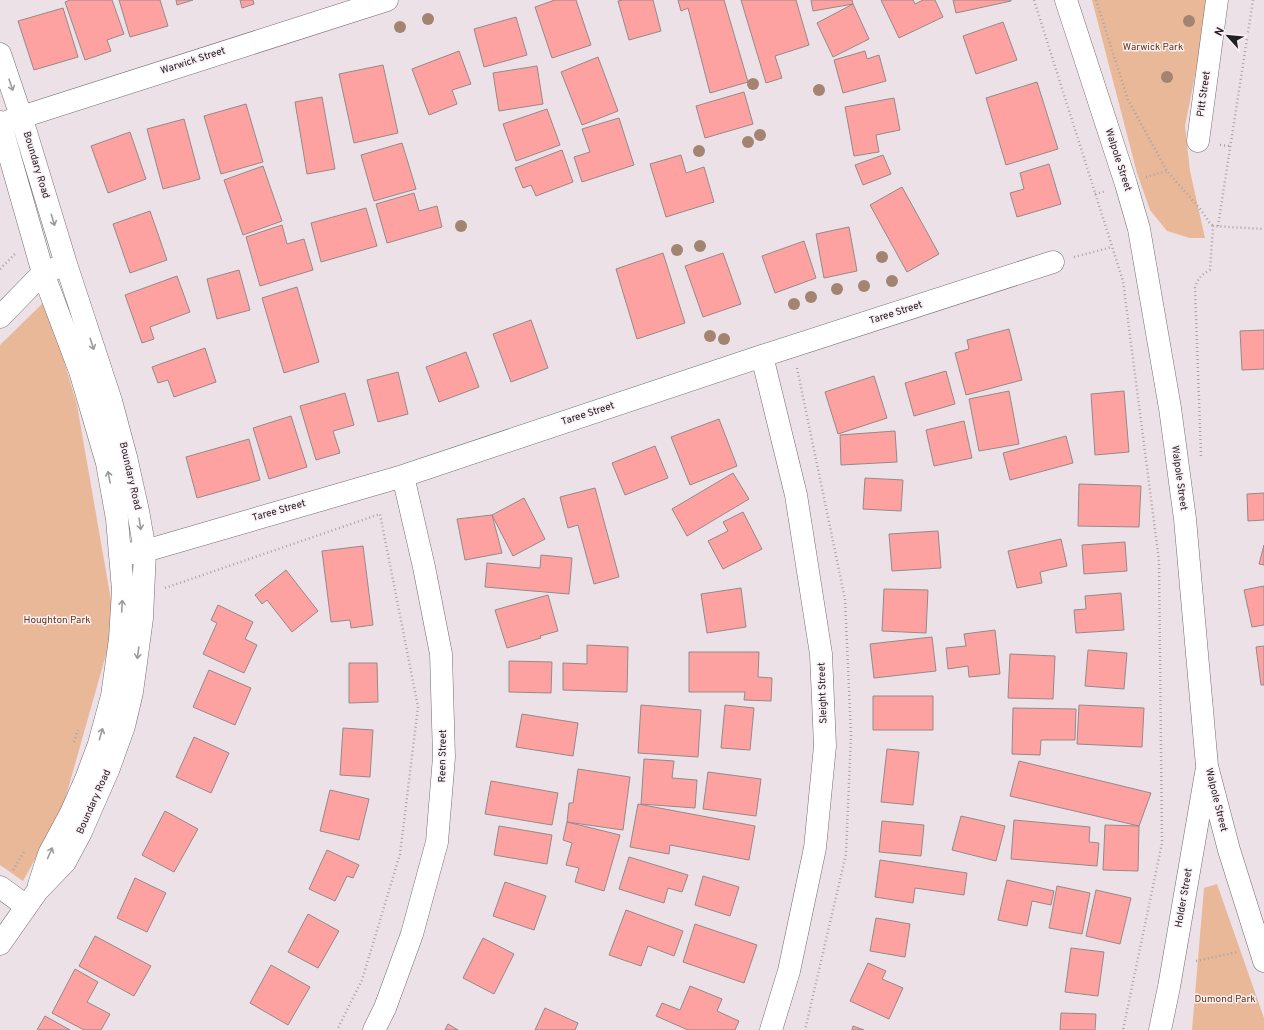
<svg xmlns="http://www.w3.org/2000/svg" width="1264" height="1030" font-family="Overpass,sans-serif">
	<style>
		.green { fill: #e8b898 }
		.building { fill: #fea2a1; stroke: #958989 }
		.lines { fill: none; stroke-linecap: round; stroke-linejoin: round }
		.minor-casing { stroke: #756c70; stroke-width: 23 }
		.path { stroke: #aaa2a6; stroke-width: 2.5; stroke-dasharray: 1 3; stroke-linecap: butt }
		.minor { stroke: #fff; stroke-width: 22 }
		.tree { fill: #a28471 }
		.oneway { stroke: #9c9b9c }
		.labels { text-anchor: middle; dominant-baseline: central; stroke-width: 3; stroke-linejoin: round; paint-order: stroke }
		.park-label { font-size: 10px; fill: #663711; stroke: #f9eff4 }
		.street-label { font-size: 10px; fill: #232022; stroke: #f9eff4 }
	</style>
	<rect width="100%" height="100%" fill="#ece1e7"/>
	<path class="green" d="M1092,0H1210L1185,126L1190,171L1205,238H1190L1167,231L1150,210L1137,173Z
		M46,300L77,405L115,623L62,810L23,881L0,865V345Z
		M1217,884L1264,1018V1030H1192L1204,888Z"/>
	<path class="building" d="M70,0H112L124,34L107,40L111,51L85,60L65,2Z
		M119,0H160L168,26L130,37Z
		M176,0H193L177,5Z
		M240,0H253L254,4L242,8Z
		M555,0H576L591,45L552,58L535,7Z
		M623,0H653L661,31L629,40L618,1Z
		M678,0H724L748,82L710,93L688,8L681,11Z
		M741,0H796L809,45L775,56L782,78L766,83Z
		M811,0H852L853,4L813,11Z
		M881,0H913L915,4L923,0H935L943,17L899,38Z
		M953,0H1011V1L956,13Z
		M853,4L869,39L833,57L817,23Z
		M63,8L78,57L34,70L18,21Z
		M516,17L527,55L484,67L474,29Z
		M1003,22L1017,60L976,74L963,36Z
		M459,51L471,84L452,90L457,104L429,115L412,69Z
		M865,51L867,59L879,55L886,81L843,93L834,60Z
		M598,57L618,111L582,125L561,72Z
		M383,65L398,133L354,143L339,74Z
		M537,66L543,104L499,111L493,73Z
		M1037,82L1058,149L1006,165L986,98Z
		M744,92L753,124L705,138L696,106Z
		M322,97L335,169L307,174L295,102Z
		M894,98L900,130L876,135L879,152L854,156L845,107Z
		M246,104L263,162L221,174L204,116Z
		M547,109L560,145L516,161L503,124Z
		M619,118L634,165L582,182L574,157L590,152L582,129Z
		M184,119L200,179L163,189L147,129Z
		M130,132L146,179L108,193L91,146Z
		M402,143L416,189L374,201L361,155Z
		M562,150L573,182L536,196L531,185L523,188L515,168Z
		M681,155L686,173L704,167L714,202L666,217L650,164Z
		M883,155L891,174L863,185L855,165Z
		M1049,164L1061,204L1017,217L1010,193L1024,189L1020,173Z
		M263,166L282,221L243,235L224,180Z
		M902,187L939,254L907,272L870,205Z
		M414,193L419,211L437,206L442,227L387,243L376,204Z
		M366,208L377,246L321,262L311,223Z
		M150,211L167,260L130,273L113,224Z
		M282,225L287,244L304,239L313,270L260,286L246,237Z
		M849,227L857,271L824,278L816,234Z
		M804,241L816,278L775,293L762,256Z
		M663,253L685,323L637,339L616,269Z
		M723,253L741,304L703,317L685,266Z
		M239,270L250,310L217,319L207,279Z
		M177,276L190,312L150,327L154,339L142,343L125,295Z
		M297,287L319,362L284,373L262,298Z
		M531,320L548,368L511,382L493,334Z
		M1009,329L1022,380L966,395L955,353L969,349L967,340Z
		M1264,330V369L1242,370L1240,331Z
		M205,348L216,382L174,397L168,380L158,383L152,367Z
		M466,352L479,387L439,402L426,367Z
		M946,371L955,404L914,416L905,383Z
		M398,372L408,414L378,422L367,380Z
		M874,376L887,418L838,434L825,392Z
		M1009,391L1019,444L979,451L969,399Z
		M1124,391L1129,452L1095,455L1091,394Z
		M345,393L354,425L333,431L340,453L316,460L300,406Z
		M291,416L307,467L269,479L253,428Z
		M719,419L737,466L690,485L671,437Z
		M964,421L972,458L934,466L926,430Z
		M895,431L897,462L841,465L840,435Z
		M1066,436L1073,463L1010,480L1003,453Z
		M249,439L260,480L197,498L186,457Z
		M655,446L668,478L625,495L612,463Z
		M733,473L749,499L687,536L672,509Z
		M865,478L903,480L901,511L863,509Z
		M1079,484L1141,486L1139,527L1078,526Z
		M595,488L619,577L594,584L578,525L568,528L560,497Z
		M1264,493V520L1248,521L1247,494Z
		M524,498L545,539L513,556L492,515Z
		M743,512L762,549L723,569L708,541L728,531L723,522Z
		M492,515L502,553L465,560L457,519Z
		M938,531L941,568L892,571L889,534Z
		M1061,539L1067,566L1040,572L1042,583L1017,588L1008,551Z
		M1125,542L1127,571L1084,574L1082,545Z
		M1264,545V565L1259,564Z
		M363,546L373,625L351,628L350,620L331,622L322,551Z
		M541,555L572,558L569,594L485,587L487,563L540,568Z
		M286,570L318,611L292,632L267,600L262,604L255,595Z
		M1264,586V625L1252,627L1244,590Z
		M741,588L746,627L707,633L701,594Z
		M884,589L928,590L926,633L882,631Z
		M1121,593L1124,630L1076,633L1074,610L1086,609L1085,596Z
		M548,595L558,631L540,636L541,638L507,648L495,610Z
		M218,605L253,622L245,639L257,645L244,673L203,654L217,623L211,620Z
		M995,630L1000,674L969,677L968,666L948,669L946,648L966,646L964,634Z
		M932,637L936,671L874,678L870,644Z
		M587,645L628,647L627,692L563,690V663L587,664Z
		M1264,646V685H1261L1256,647Z
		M1088,650L1127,653L1124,689L1085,686Z
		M689,652H759L758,677L772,678L771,701L744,700L745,692H689Z
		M1010,654L1055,656L1053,699L1008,698Z
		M509,661L552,662L551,693L509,692Z
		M349,663H377L378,702L349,703Z
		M209,670L251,688L235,725L193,707Z
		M873,696H933V730H873Z
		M641,705L701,710L698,757L638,753Z
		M725,705L754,708L750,750L721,748Z
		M1079,705L1144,708L1142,747L1077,744Z
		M1013,708L1076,709L1075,740H1041L1040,755L1012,754Z
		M522,714L578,723L573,756L516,747Z
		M343,728L373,730L370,777L340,775Z
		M194,737L229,753L211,793L176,777Z
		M887,749L919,752L913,805L881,802Z
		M644,759L674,761L672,778L697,780L695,808L641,804Z
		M1019,761L1151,793L1139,826L1010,796Z
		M578,769L630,777L623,830L567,822L569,803H573Z
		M708,772L761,779L756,816L703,809Z
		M491,781L558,793L552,825L485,814Z
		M330,790L369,799L359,840L320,831Z
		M638,804L755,826L749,860L670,845L669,854L630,847Z
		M165,811L198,829L174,872L142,855Z
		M961,816L1005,826L996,861L952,850Z
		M1014,820L1090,827L1089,842L1099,843L1097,866L1011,859Z
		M882,821L924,825L921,856L879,852Z
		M567,822L620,835L604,891L575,882L579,868L566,865L572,843L563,840Z
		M1105,825L1139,826L1138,871L1103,870Z
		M499,826L552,835L547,864L494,855Z
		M327,850L359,865L353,878L347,876L335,901L309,889Z
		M629,857L688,875L682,892L668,888L664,903L619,889Z
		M880,860L967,873L964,895L915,888L913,903L875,897Z
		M703,876L739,887L730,916L695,905Z
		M135,878L166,893L147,932L117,918Z
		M1007,880L1054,891L1051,905L1032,901L1027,926L998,920Z
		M505,882L546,896L534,930L493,916Z
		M1057,886L1090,893L1082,934L1049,928Z
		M1096,890L1131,898L1120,944L1086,936Z
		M626,910L683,931L674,956L648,946L641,966L609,955Z
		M308,914L339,931L318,968L288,952Z
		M876,918L910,924L905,957L870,951Z
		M695,924L757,945L744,983L683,962Z
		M95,936L151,966L134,996L79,966Z
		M483,938L514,954L494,994L463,978Z
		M1071,948L1104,952L1098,996L1065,992Z
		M868,963L886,971L882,979L903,988L889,1019L850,1001Z
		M271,965L310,987L288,1025L250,1003Z
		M75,969L98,982L87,1002L110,1014L101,1030H84L52,1013Z
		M690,986L722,999L717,1011L739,1021L735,1030H688L656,1016L662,1003L680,1010Z
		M545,1008L578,1023L575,1030H535Z
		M1061,1013L1096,1014L1095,1030H1060Z
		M45,1016L70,1030H37Z
		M448,1024L458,1030H445Z
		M853,1026L864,1030H852Z"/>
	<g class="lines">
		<defs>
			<path id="minor" d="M1066,0L1126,184L1139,229L1170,408L1185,519L1207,766L1229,850L1264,961
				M0,54L21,116L66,264L111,401L126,457L138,511L145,551L142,618L132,692L124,726L109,768L81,832L65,862L38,890L0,944
				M9,121L387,0
				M0,122L43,273L80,371L107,463L117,519L123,590L120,639L112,696L99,744L86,779L71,813L49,854L39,885
				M1198,141L1217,0
				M0,317L43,273L56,268
				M762,356L796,495L821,654L825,746L815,848L789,971L771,1030
				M121,555L145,551L403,476L762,356L1053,262
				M0,887L26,906
				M374,1030L385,1008L412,934L437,842L444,757L441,654L424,567L403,476
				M1160,1030L1169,987L1206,773"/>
		</defs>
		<use href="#minor" class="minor-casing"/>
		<path class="path" d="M1034,0L1123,281L1159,561L1162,843L1123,1030
			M1096,0L1128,100L1167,171L1201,210L1209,222L1213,226
			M1220,145L1230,146
			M1146,177L1167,171
			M1095,194L1106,191
			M1218,226L1253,0
			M1074,257L1112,247
			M0,269L15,254
			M797,368L845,599L851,735L846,854L805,1030
			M1201,456L1195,288C1198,278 1201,275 1210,270L1213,226L1264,229
			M165,588L380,514L418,707L400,854L362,980L337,1030
			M74,742L78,730
			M13,870L25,850
			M1196,961L1238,952"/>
		<use href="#minor" class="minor"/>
	</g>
	<g class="tree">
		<circle cx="428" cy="19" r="6"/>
		<circle cx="1189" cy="21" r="6"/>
		<circle cx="400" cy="27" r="6"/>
		<circle cx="1167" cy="77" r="6"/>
		<circle cx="753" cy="84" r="6"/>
		<circle cx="819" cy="90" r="6"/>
		<circle cx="760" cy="135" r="6"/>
		<circle cx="748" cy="142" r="6"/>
		<circle cx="699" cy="151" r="6"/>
		<circle cx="461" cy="226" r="6"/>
		<circle cx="700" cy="246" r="6"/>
		<circle cx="677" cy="250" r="6"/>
		<circle cx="882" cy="257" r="6"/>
		<circle cx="892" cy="281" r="6"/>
		<circle cx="864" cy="286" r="6"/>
		<circle cx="837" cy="289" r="6"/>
		<circle cx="811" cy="297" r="6"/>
		<circle cx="794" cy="304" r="6"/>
		<circle cx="710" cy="336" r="6"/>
		<circle cx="724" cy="339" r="6"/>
	</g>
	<defs><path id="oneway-shaft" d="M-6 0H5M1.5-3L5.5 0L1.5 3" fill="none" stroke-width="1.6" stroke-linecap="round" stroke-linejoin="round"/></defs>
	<g class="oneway">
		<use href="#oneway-shaft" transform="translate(11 85) rotate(71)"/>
		<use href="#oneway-shaft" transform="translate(53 220) rotate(73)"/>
		<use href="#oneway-shaft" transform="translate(92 344) rotate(72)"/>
		<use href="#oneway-shaft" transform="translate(109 477) rotate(-101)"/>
		<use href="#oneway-shaft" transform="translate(140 524) rotate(81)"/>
		<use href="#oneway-shaft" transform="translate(122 606) rotate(-87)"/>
		<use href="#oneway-shaft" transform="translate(138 653) rotate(98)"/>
		<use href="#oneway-shaft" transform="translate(101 734) rotate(-74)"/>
		<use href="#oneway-shaft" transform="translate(50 853) rotate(-66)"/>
	</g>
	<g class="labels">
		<g class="park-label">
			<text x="1153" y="47">Warwick Park</text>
			<text x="57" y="620">Houghton Park</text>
			<text x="1225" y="999">Dumond Park</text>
		</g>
		<g class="street-label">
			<text transform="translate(193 61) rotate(-18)">Warwick Street</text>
			<text transform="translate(1204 94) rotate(-82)">Pitt Street</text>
			<text transform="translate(1118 160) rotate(72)">Walpole Street</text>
			<text transform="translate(36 165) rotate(73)">Boundary Road</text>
			<text transform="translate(896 313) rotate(-18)">Taree Street</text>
			<text transform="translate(588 414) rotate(-18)">Taree Street</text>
			<text transform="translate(130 476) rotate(77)">Boundary Road</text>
			<text transform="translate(1179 478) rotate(82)">Walpole Street</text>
			<text transform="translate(279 511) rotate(-16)">Taree Street</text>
			<text transform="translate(823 693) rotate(-92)">Sleight Street</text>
			<text transform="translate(443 756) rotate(-89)">Reen Street</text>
			<text transform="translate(1216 800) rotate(76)">Walpole Street</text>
			<text transform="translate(94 802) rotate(-66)">Boundary Road</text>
			<text transform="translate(1184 898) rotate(-80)">Holder Street</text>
		</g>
	</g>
	<g transform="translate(1228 36) rotate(297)" stroke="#f9eff4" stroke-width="3" paint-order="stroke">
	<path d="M0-3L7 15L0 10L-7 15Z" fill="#232022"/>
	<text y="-6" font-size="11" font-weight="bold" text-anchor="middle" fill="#232022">N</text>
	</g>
</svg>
